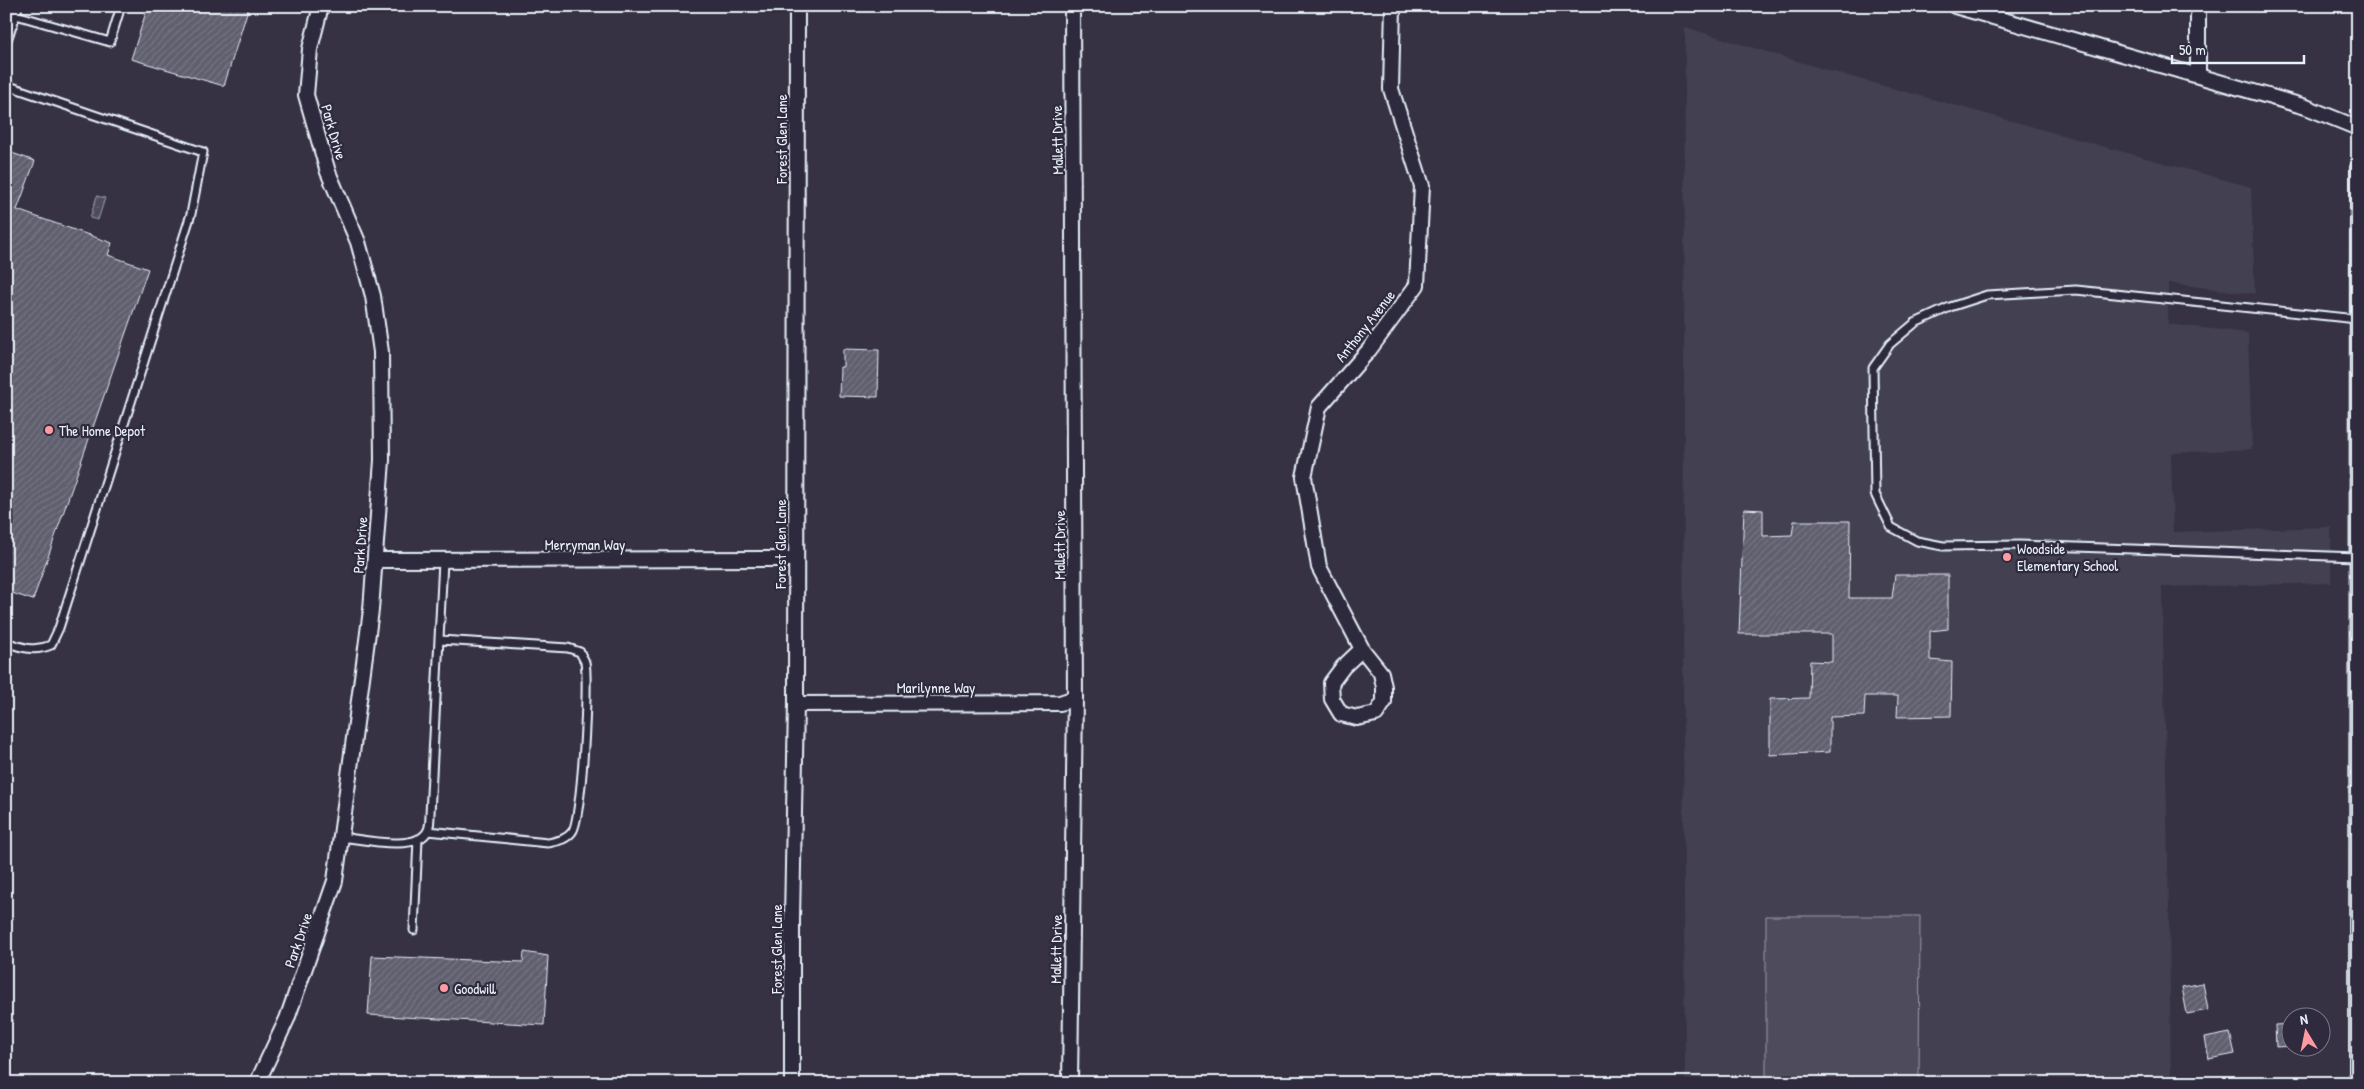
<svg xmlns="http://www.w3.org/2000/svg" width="2364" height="1089" font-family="'Patrick Hand',sans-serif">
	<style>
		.built { fill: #433f51 }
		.grass { fill: #4d4b5c; stroke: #9a9eaa }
		.garden { fill: url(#garden-dots); stroke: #9a9eaa }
		.building { fill: url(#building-hatch); stroke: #e8f1f8 }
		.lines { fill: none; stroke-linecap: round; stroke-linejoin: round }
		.lane-casing { stroke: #e8f1f8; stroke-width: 11 }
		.street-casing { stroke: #e8f1f8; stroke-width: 18 }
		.lane { stroke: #2f2a3d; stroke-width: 7 }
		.street { stroke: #2f2a3d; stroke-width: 14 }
		.poi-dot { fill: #ff9aa2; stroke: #2f2a3d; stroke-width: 2 }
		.labels { text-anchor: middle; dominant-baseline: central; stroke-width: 4.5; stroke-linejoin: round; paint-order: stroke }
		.street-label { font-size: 15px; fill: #e8f1f8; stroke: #2f2a3d }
		.poi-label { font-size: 15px; fill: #e8f1f8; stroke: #2f2a3d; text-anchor: start }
	</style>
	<defs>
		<pattern id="garden-dots" width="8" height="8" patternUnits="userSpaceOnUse" patternTransform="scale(1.25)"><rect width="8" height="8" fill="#4d4b5c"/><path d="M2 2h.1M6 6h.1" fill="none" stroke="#676574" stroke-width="1.8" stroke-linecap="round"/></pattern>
		<pattern id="building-hatch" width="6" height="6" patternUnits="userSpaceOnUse" patternTransform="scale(1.25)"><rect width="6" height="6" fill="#605e6e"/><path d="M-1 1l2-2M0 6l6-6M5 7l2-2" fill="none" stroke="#777683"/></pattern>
	</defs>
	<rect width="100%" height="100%" fill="#363244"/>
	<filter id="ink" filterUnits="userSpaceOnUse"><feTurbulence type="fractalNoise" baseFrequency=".02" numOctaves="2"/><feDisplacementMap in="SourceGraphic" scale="10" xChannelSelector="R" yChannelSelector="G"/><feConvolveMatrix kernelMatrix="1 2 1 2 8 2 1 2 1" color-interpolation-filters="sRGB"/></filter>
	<g filter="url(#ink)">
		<path class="built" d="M1685,27L1830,71L2251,187L2255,294L2168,283V324L2248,333L2252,449L2171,453L2173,532L2331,527V583L2162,587L2169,907L2171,1083L2044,1080V1083H1685L1683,716Z"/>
		<path class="grass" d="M1766,916H1920L1919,1083H1766Z"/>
		<path class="garden" d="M97,196L105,198L98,220L90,218Z"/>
		<path class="building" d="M148,6H249L224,86L131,59Z
			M6,151L35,161L17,210L112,243L108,255L148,269L33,600L6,591Z
			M843,349L879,350L878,397L839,396L840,367H843Z
			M1744,509L1763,510V536L1792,535L1794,521H1850L1849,598H1892L1895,575H1948V629L1930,631V660L1952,662L1951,716L1897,717L1898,696H1865L1864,716L1830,717V752L1770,755V699L1809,698L1810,661L1832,662V634H1739Z
			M524,952L548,956L544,1025L368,1015L372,956L523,962Z
			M2203,983L2208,1010L2187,1014L2182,987Z
			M2292,1024V1046L2276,1047L2275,1025Z
			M2230,1033L2235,1054L2209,1059L2205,1038Z"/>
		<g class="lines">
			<defs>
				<path id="lane" d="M18,6L16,15L110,42L121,6
					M6,43L16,15
					M6,85L203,152L191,214L59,628L51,645C35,652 22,648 6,642
					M2357,319L2076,290L1987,295L1950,307L1915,323L1890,344L1873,368L1875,494L1891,527L1917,541L1943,546L2020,545L2357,557
					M428,831L548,843C557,841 566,840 572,832C582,821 589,681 585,662C584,659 581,655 580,652L568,648L440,640
					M341,837C361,839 418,853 428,830C430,825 430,819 430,814L443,561
					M414,930L418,839"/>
				<path id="street" d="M1955,6L2306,107L2358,128
					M2198,75V6
					M375,560L796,559
					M1362,649L1343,667L1331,683L1332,699L1341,714L1357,718L1376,714L1384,702V687L1381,673L1362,649L1319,567L1304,477L1319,407L1369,350L1417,285L1422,186L1391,89L1393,6
					M796,704L1060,703L1075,698
					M257,1083L287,1019L335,881L371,610L382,460L381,352L373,296L358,242L328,172L306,95L310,49L321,6
					M792,1083V920L796,704L797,6
					M1070,1083L1075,698L1072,6
					M2357,1083L2358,168"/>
			</defs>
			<use href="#lane" class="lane-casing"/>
			<use href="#street" class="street-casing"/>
			<use href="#lane" class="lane"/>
			<use href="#street" class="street"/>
		</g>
	</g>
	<g class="poi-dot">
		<circle cx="49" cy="430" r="5"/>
		<circle cx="2007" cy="557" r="5"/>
		<circle cx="444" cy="988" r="5"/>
	</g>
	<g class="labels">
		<g class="street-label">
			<text transform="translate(334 132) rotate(74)">Park Drive</text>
			<text transform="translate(781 139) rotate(-90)">Forest Glen Lane</text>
			<text transform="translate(1057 140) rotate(-91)">Mallett Drive</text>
			<text transform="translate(1365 326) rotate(-52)">Anthony Avenue</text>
			<text x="585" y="544">Merryman Way</text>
			<text transform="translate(780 544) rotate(-90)">Forest Glen Lane</text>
			<text transform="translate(360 545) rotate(-86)">Park Drive</text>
			<text transform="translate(1059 545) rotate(-90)">Mallett Drive</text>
			<text x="936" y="687">Marilynne Way</text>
			<text transform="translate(298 940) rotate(-71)">Park Drive</text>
			<text transform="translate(776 949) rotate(-90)">Forest Glen Lane</text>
			<text transform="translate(1056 949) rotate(-89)">Mallett Drive</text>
		</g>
		<g class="poi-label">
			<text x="59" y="430">The Home Depot</text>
			<text x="2017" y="548">Woodside<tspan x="2017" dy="17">Elementary School</tspan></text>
			<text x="454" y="988">Goodwill</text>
		</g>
	</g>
	<rect width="2364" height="1089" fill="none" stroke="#2f2a3d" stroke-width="25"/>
	<rect x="12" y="12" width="2339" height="1064" fill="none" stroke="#e8f1f8" stroke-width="2" filter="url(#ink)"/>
	<g transform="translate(2306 1032) rotate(350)"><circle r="24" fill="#2f2a3d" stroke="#797a88"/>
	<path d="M0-4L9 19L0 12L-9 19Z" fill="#ff9aa2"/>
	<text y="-8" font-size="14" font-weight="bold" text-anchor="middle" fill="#e8f1f8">N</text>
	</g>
	<path d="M2172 55v8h132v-8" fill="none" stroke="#e8f1f8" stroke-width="2.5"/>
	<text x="2179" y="55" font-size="15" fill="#e8f1f8" stroke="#2f2a3d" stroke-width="4" paint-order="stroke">50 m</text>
</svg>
